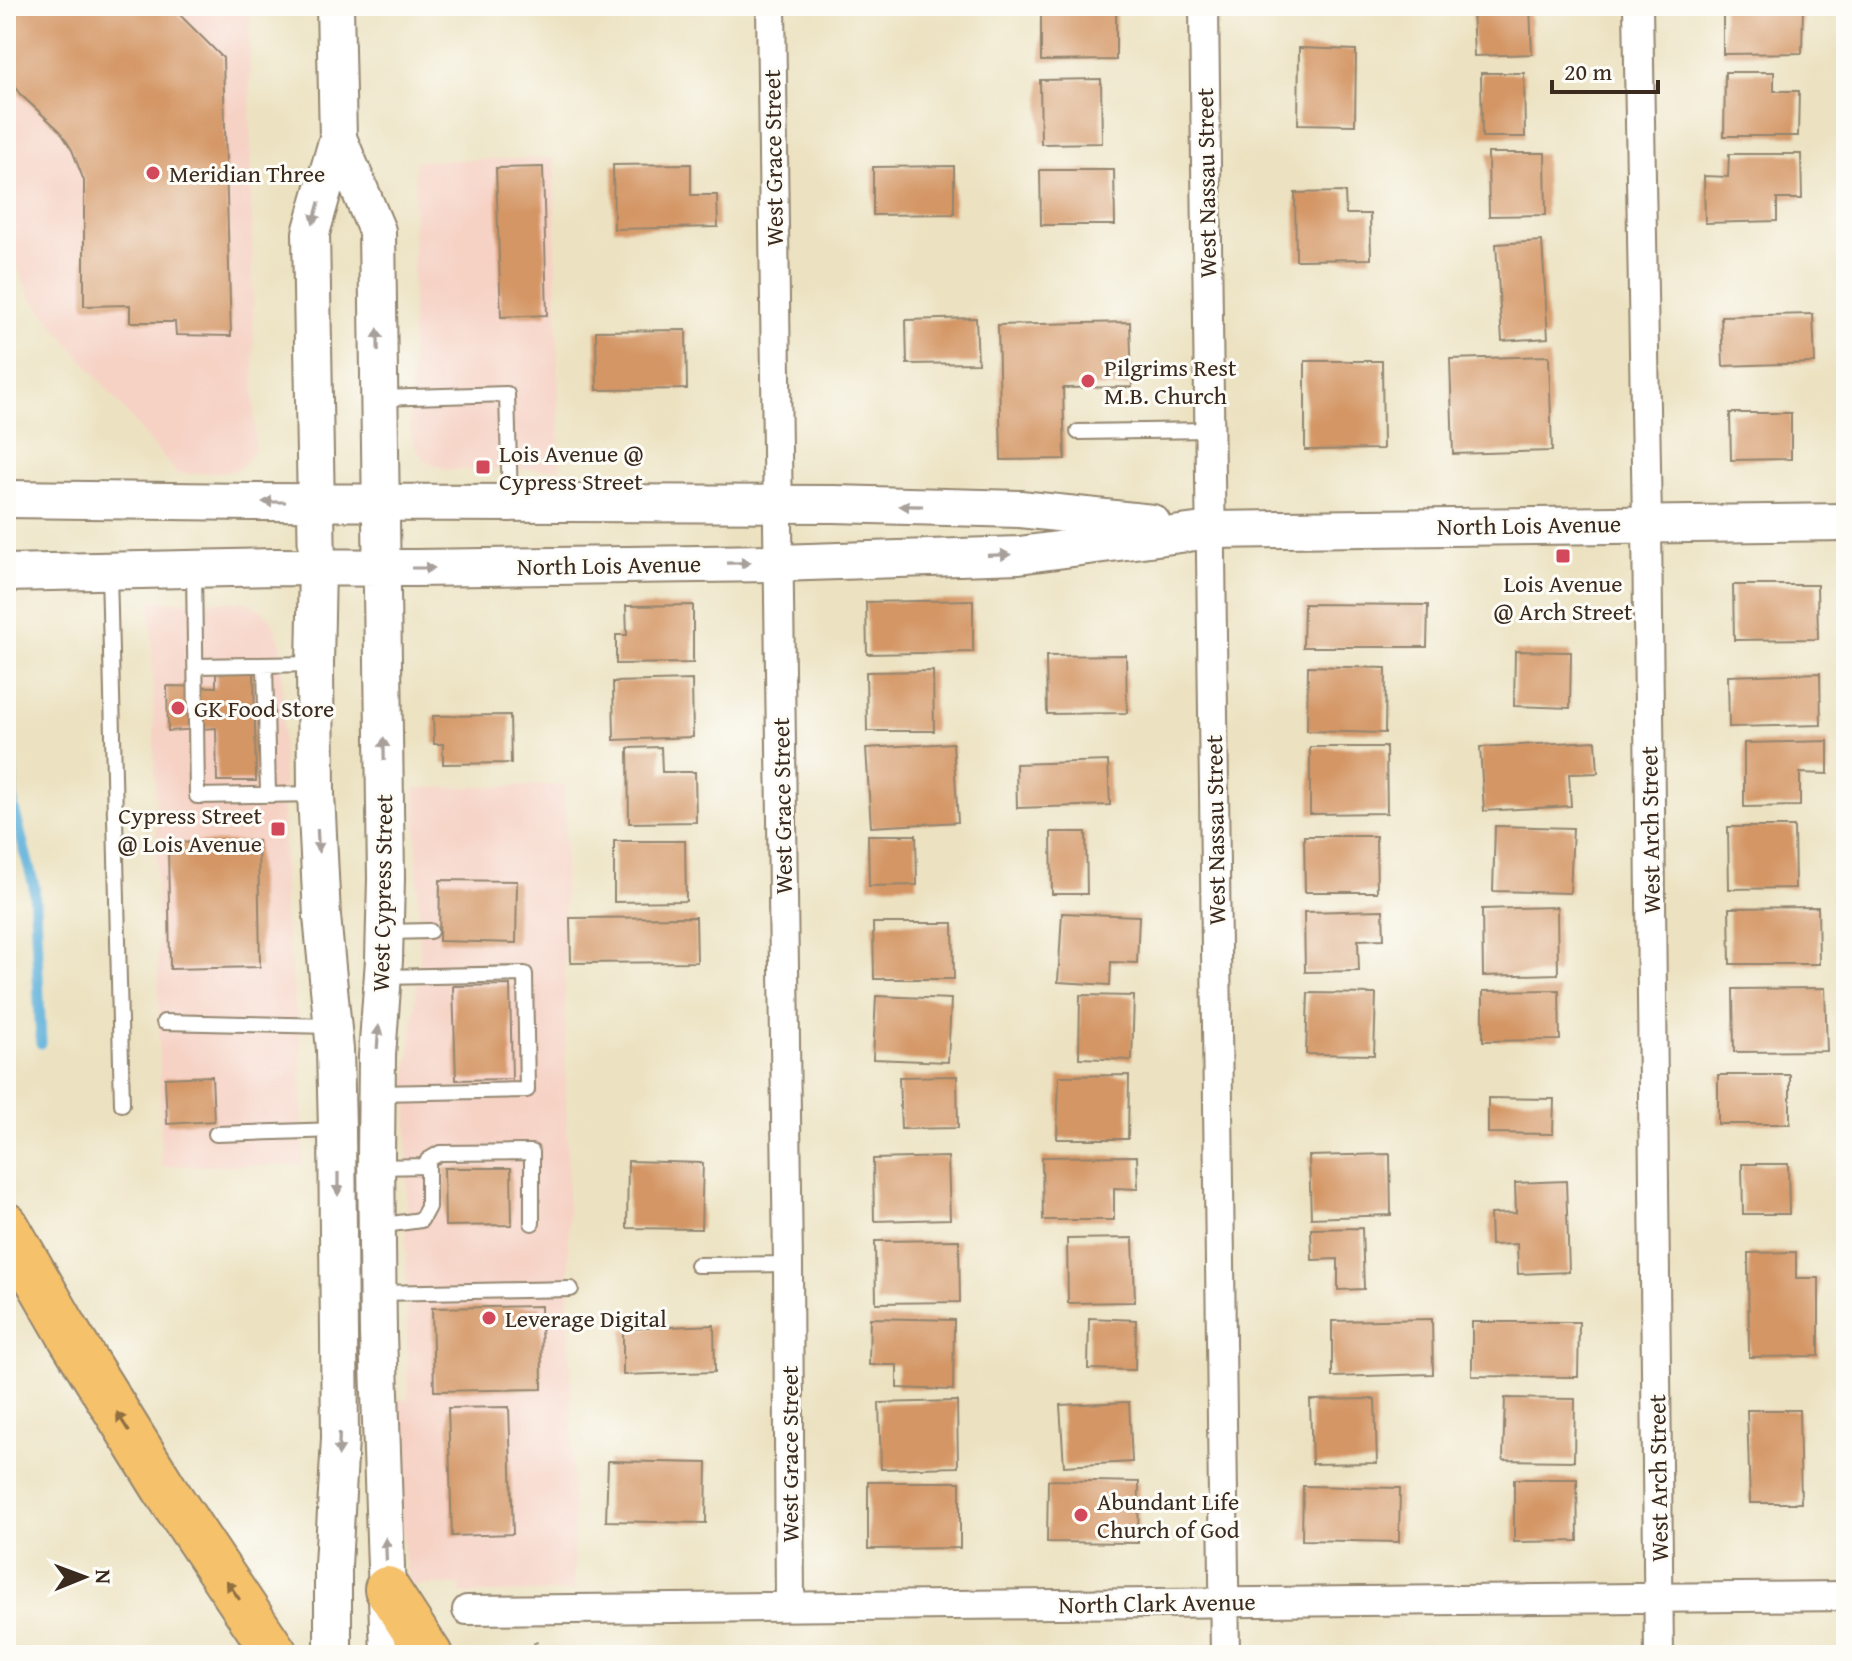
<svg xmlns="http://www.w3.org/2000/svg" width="1852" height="1661" font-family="'Gentium Book Plus',serif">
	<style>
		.built { fill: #f6d2c5 }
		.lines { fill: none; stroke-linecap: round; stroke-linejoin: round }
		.stream { stroke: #5eb1da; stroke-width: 11 }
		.building { fill: #d49665 }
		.service-casing { stroke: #948670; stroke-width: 18 }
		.minor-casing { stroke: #948670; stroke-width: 32 }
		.tertiary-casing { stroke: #948670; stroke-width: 40 }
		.motorway-casing { stroke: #948670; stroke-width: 48 }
		.path { stroke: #948670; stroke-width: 5; stroke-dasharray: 2 6; stroke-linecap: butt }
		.service { stroke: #fff; stroke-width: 14 }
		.minor { stroke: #fff; stroke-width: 28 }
		.tertiary { stroke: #fff; stroke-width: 36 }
		.motorway { stroke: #f5c16b; stroke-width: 44 }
		.oneway { fill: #a79f9a }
		.oneway2 { fill: #8f6e41 }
		.poi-dot { fill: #d1495b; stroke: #fdfcf7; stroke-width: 3 }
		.labels { text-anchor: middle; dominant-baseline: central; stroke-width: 6; stroke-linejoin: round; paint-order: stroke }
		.street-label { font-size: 24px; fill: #3b2a1e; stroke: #fdfcf7 }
		.poi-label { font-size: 24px; fill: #3b2a1e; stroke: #fdfcf7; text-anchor: start }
	</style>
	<rect width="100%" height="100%" fill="#fdfcf7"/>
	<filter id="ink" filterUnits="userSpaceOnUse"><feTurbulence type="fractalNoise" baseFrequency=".0125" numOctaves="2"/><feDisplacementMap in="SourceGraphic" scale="16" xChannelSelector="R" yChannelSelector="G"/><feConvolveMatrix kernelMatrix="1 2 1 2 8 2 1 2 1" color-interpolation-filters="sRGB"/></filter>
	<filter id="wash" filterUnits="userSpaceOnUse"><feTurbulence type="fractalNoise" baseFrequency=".006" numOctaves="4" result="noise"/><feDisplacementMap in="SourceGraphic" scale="32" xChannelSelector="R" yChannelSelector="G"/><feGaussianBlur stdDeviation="1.8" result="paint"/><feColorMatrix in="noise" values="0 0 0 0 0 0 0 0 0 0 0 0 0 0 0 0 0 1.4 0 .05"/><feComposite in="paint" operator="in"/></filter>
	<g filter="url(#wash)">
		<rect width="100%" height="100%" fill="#ece2c1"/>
		<path class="built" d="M6,6H249L255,448L249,458L241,467L228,472L177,474L30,296L6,242Z
			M554,158L560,469L448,470L424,460L414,445L410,428L415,161Z
			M151,601L247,602L261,610L272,620L278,635L282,648L284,913L301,1050L303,1165L161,1166L156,832Z
			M565,785L564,954L574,1591L460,1594V1585H408L401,1522L397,1400H408L406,1236L408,1115L406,1086L420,958L415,788Z"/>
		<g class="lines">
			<path class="stream" d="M6,640L9,667L13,806L34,886L41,1043"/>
		</g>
		<g id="blocks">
			<path class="building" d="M6,6H171L223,58L231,336L176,335L175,322H130V305L84,306V181L72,150L60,131L20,94L6,69Z
				M1041,6H1116V60L1041,61Z
				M1472,6H1530L1532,54L1474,56Z
				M1723,6H1803L1802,53L1723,54Z
				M1299,48L1356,50L1355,125L1298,124Z
				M1725,72H1774V91H1799L1798,136H1724Z
				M1481,73H1524L1525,137H1482Z
				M1101,79L1102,143L1041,144L1040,80Z
				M1488,153H1545L1546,215L1489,216Z
				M1729,154H1801L1802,199H1777V221L1705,223L1704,176L1728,177Z
				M691,164V195H717L718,227L614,229L613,165Z
				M954,166V214L873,215V167Z
				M543,167L547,315L501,317L496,168Z
				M1040,170H1114L1115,225H1041Z
				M1345,192L1346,214H1370L1371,259L1296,260L1295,193Z
				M1542,241L1548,338L1502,341L1496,244Z
				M1813,314L1815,363L1723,366L1721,316Z
				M976,318L978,363L907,364L906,320Z
				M1130,322L1132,387L1063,388L1065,459L1001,460L998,325Z
				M686,330L687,389L597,390L596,331Z
				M1549,356L1552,451L1453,454L1450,359Z
				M1305,361H1382L1383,449L1305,450Z
				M1730,413H1791V459L1731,460Z
				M1733,585H1817L1818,639L1734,640Z
				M973,600V652L867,654L866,602Z
				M1304,604L1428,605L1427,647H1303Z
				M693,605V663L616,664V635H627L626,606Z
				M1515,651L1571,652L1570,708L1514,706Z
				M1126,655L1127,713L1047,714L1046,656Z
				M1308,666L1386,668L1385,733L1307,731Z
				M216,669H254L256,781H217L216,728L168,731L167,686L216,687Z
				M933,671L934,731H867L866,672Z
				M1820,673L1821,725L1729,727L1728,676Z
				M692,680L693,737L614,740L613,682Z
				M510,715L511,763L443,764V744H434L433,716Z
				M1596,741L1598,773L1569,774L1571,806L1484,811L1480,747Z
				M1828,741V774L1800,773V806L1744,807V743Z
				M953,743L958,822L871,827L866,748Z
				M661,747L662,772H695L696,822L629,823L628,748Z
				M1310,747H1386L1387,813L1310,814Z
				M1108,761L1110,805L1017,808L1016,764Z
				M1495,826L1573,828L1570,893L1493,891Z
				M1728,827H1794L1795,888L1729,889Z
				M1051,832H1086L1087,894H1052Z
				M868,835H916L917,885L869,886Z
				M1304,836H1376L1377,892H1305Z
				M258,841L260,967L170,969L168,843Z
				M614,841H685L686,901L614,902Z
				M440,880L517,881L516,943L439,941Z
				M1557,907L1558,974L1483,976L1482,909Z
				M1818,907L1819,964H1730L1729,908Z
				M1383,910L1384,939L1358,940L1359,971L1305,972L1304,912Z
				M1062,913L1139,916L1137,963L1111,962L1110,985L1058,982Z
				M696,917L697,962L571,963L570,918Z
				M873,923H953L954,979H874Z
				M510,985L512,1079L456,1080L453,986Z
				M1825,988L1827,1051L1734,1052L1733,989Z
				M1559,990L1560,1040L1483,1041V991Z
				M1308,993L1376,994L1374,1055L1306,1054Z
				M1080,995L1134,996L1132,1060L1079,1058Z
				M876,996L951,999L948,1062L873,1059Z
				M1129,1075L1128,1139H1057L1059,1076Z
				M1718,1075H1790V1124H1718Z
				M212,1076L214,1121L167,1124L165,1078Z
				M957,1076L958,1128L901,1129L899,1077Z
				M1488,1098L1554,1099L1553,1134L1488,1133Z
				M1390,1154L1391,1215L1311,1218L1309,1156Z
				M1137,1156L1138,1189L1114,1188V1220H1043L1042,1157Z
				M948,1157L950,1219L874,1221L873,1159Z
				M628,1161L703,1163L701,1229L627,1228Z
				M1742,1164H1788L1789,1214H1743Z
				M444,1168H511L512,1225L445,1226Z
				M1566,1181L1569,1272L1518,1274L1517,1244L1491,1245L1490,1214L1516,1213L1515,1183Z
				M1362,1228L1364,1289L1338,1290V1259L1312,1260L1311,1229Z
				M1133,1238L1135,1302L1068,1303L1067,1239Z
				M959,1240L960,1302L876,1303L875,1241Z
				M1796,1252V1278H1819V1356L1749,1357L1748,1253Z
				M541,1306L542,1389L434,1391L432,1308Z
				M870,1318L954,1320L953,1390L897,1388V1365H869Z
				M1089,1318L1136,1320L1135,1370L1088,1369Z
				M1432,1319L1433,1374L1332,1377V1321Z
				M1472,1322H1579L1578,1377L1472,1376Z
				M714,1325L715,1372L623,1375V1329Z
				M1505,1398L1575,1399L1574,1461L1503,1460Z
				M1375,1399L1377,1463L1312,1464L1310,1400Z
				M957,1401L958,1467L881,1469L879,1403Z
				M1129,1402L1132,1462L1064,1466L1060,1405Z
				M509,1407L513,1534L452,1536L448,1408Z
				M1747,1410H1799L1801,1503H1750Z
				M608,1461L707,1463L706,1523L606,1521Z
				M1514,1479H1577L1578,1541L1514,1542Z
				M1048,1480L1139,1482L1138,1543L1047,1542Z
				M868,1482H960V1548L868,1549Z
				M1303,1486L1400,1488L1399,1542L1302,1540Z"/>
		</g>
	</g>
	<g filter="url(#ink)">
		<use href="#blocks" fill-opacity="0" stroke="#948670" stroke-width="2"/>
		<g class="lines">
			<defs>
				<path id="service" d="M380,398L507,394L510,502
					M1078,432L1210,430
					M194,570L197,796L315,794
					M109,571L122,1104
					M265,665L268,794
					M196,666L315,664
					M385,932L430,931
					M164,1022L331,1026
					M377,1093L527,1090L525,974L383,977
					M216,1134L337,1130
					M377,1167L427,1166
					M377,1226L421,1220L428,1207V1160L440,1153L532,1152V1223
					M697,1265L788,1264
					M380,1293L571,1289"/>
				<path id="minor" d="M771,6L788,1264L790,1606
					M1204,6L1225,1655
					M1638,6L1647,523L1659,1655
					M467,1610L1846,1596"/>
				<path id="tertiary" d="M338,138L377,231L386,878L384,960L377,1056L376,1154L378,1334L389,1655
					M6,499L252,502L834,504L1020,509L1152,523
					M6,573L274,567L416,568L779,563L1019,555L1211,530L1846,522
					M333,1655V1566L340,1438L337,1130L335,1050L322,916L316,794L315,664L317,567L311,233L338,138L335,6"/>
				<path id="motorway" d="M6,1225L71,1338L164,1488L276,1655
					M387,1589L430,1655"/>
			</defs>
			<use href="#service" class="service-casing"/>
			<use href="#minor" class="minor-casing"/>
			<use href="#tertiary" class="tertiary-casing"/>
			<use href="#motorway" class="motorway-casing"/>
			<path class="path" d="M535,1642L541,1655"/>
			<use href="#service" class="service"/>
			<use href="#minor" class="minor"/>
			<use href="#tertiary" class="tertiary"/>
			<use href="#motorway" class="motorway"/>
		</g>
		<defs><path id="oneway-solid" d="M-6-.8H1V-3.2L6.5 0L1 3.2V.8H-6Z" transform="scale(2)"/></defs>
		<g class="oneway">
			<use href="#oneway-solid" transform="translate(316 213) rotate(106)"/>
			<use href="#oneway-solid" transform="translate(378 340) rotate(-91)"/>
			<use href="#oneway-solid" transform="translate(274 502) rotate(180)"/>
			<use href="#oneway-solid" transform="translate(911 506) rotate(-179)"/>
			<use href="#oneway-solid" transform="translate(999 555) rotate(-2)"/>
			<use href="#oneway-solid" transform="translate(739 563) rotate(-1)"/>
			<use href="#oneway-solid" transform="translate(423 568)"/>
			<use href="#oneway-solid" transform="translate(384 749) rotate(-91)"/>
			<use href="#oneway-solid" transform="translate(318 841) rotate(87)"/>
			<use href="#oneway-solid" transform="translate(378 1037) rotate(-86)"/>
			<use href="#oneway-solid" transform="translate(338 1184) rotate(90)"/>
			<use href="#oneway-solid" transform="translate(339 1444) rotate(92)"/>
			<use href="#oneway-solid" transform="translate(386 1549) rotate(-92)"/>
		</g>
		<g class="oneway2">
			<use href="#oneway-solid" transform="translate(123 1422) rotate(-122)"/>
			<use href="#oneway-solid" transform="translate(233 1590) rotate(-124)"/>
		</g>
	</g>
	<g class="poi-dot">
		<circle cx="153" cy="173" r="8"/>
		<circle cx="1088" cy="381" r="8"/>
		<rect x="475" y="459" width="16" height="16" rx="4"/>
		<rect x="1555" y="548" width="16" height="16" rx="4"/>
		<circle cx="178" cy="708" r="8"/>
		<rect x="270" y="821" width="16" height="16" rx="4"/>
		<circle cx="489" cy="1318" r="8"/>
		<circle cx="1081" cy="1515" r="8"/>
	</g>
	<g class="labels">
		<g class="street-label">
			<text transform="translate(773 158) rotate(-91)">West Grace Street</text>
			<text transform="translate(1206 183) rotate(-91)">West Nassau Street</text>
			<text transform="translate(1529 525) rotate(-1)">North Lois Avenue</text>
			<text transform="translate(609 565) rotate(-1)">North Lois Avenue</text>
			<text transform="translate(782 806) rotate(-91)">West Grace Street</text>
			<text transform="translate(1215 830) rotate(-91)">West Nassau Street</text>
			<text transform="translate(1650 830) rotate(-91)">West Arch Street</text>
			<text transform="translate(382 893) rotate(-89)">West Cypress Street</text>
			<text transform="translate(789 1454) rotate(-90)">West Grace Street</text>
			<text transform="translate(1658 1478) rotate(-91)">West Arch Street</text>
			<text transform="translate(1157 1603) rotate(-1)">North Clark Avenue</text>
		</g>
		<g class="poi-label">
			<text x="169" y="173">Meridian Three</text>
			<text x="1104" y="367">Pilgrims Rest<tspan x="1104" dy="28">M.B. Church</tspan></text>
			<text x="499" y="453">Lois Avenue @<tspan x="499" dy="28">Cypress Street</tspan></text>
			<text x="1563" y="583" text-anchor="middle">Lois Avenue<tspan x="1563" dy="28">@ Arch Street</tspan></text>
			<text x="194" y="708">GK Food Store</text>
			<text x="262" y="815" text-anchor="end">Cypress Street<tspan x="262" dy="28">@ Lois Avenue</tspan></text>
			<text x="505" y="1318">Leverage Digital</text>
			<text x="1097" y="1501">Abundant Life<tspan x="1097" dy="28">Church of God</tspan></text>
		</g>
	</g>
	<rect width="1852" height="1661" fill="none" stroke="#fdfcf7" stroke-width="32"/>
	<g transform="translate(84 1577) rotate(89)" stroke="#fdfcf7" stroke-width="6" paint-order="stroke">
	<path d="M0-6L14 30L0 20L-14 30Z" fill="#3b2a1e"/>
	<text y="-12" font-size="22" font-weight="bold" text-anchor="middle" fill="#3b2a1e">N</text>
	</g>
	<path d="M1552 80v12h106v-12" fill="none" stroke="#3b2a1e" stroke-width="4"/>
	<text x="1564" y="80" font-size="24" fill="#3b2a1e" stroke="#fdfcf7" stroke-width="6" paint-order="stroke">20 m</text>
</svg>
